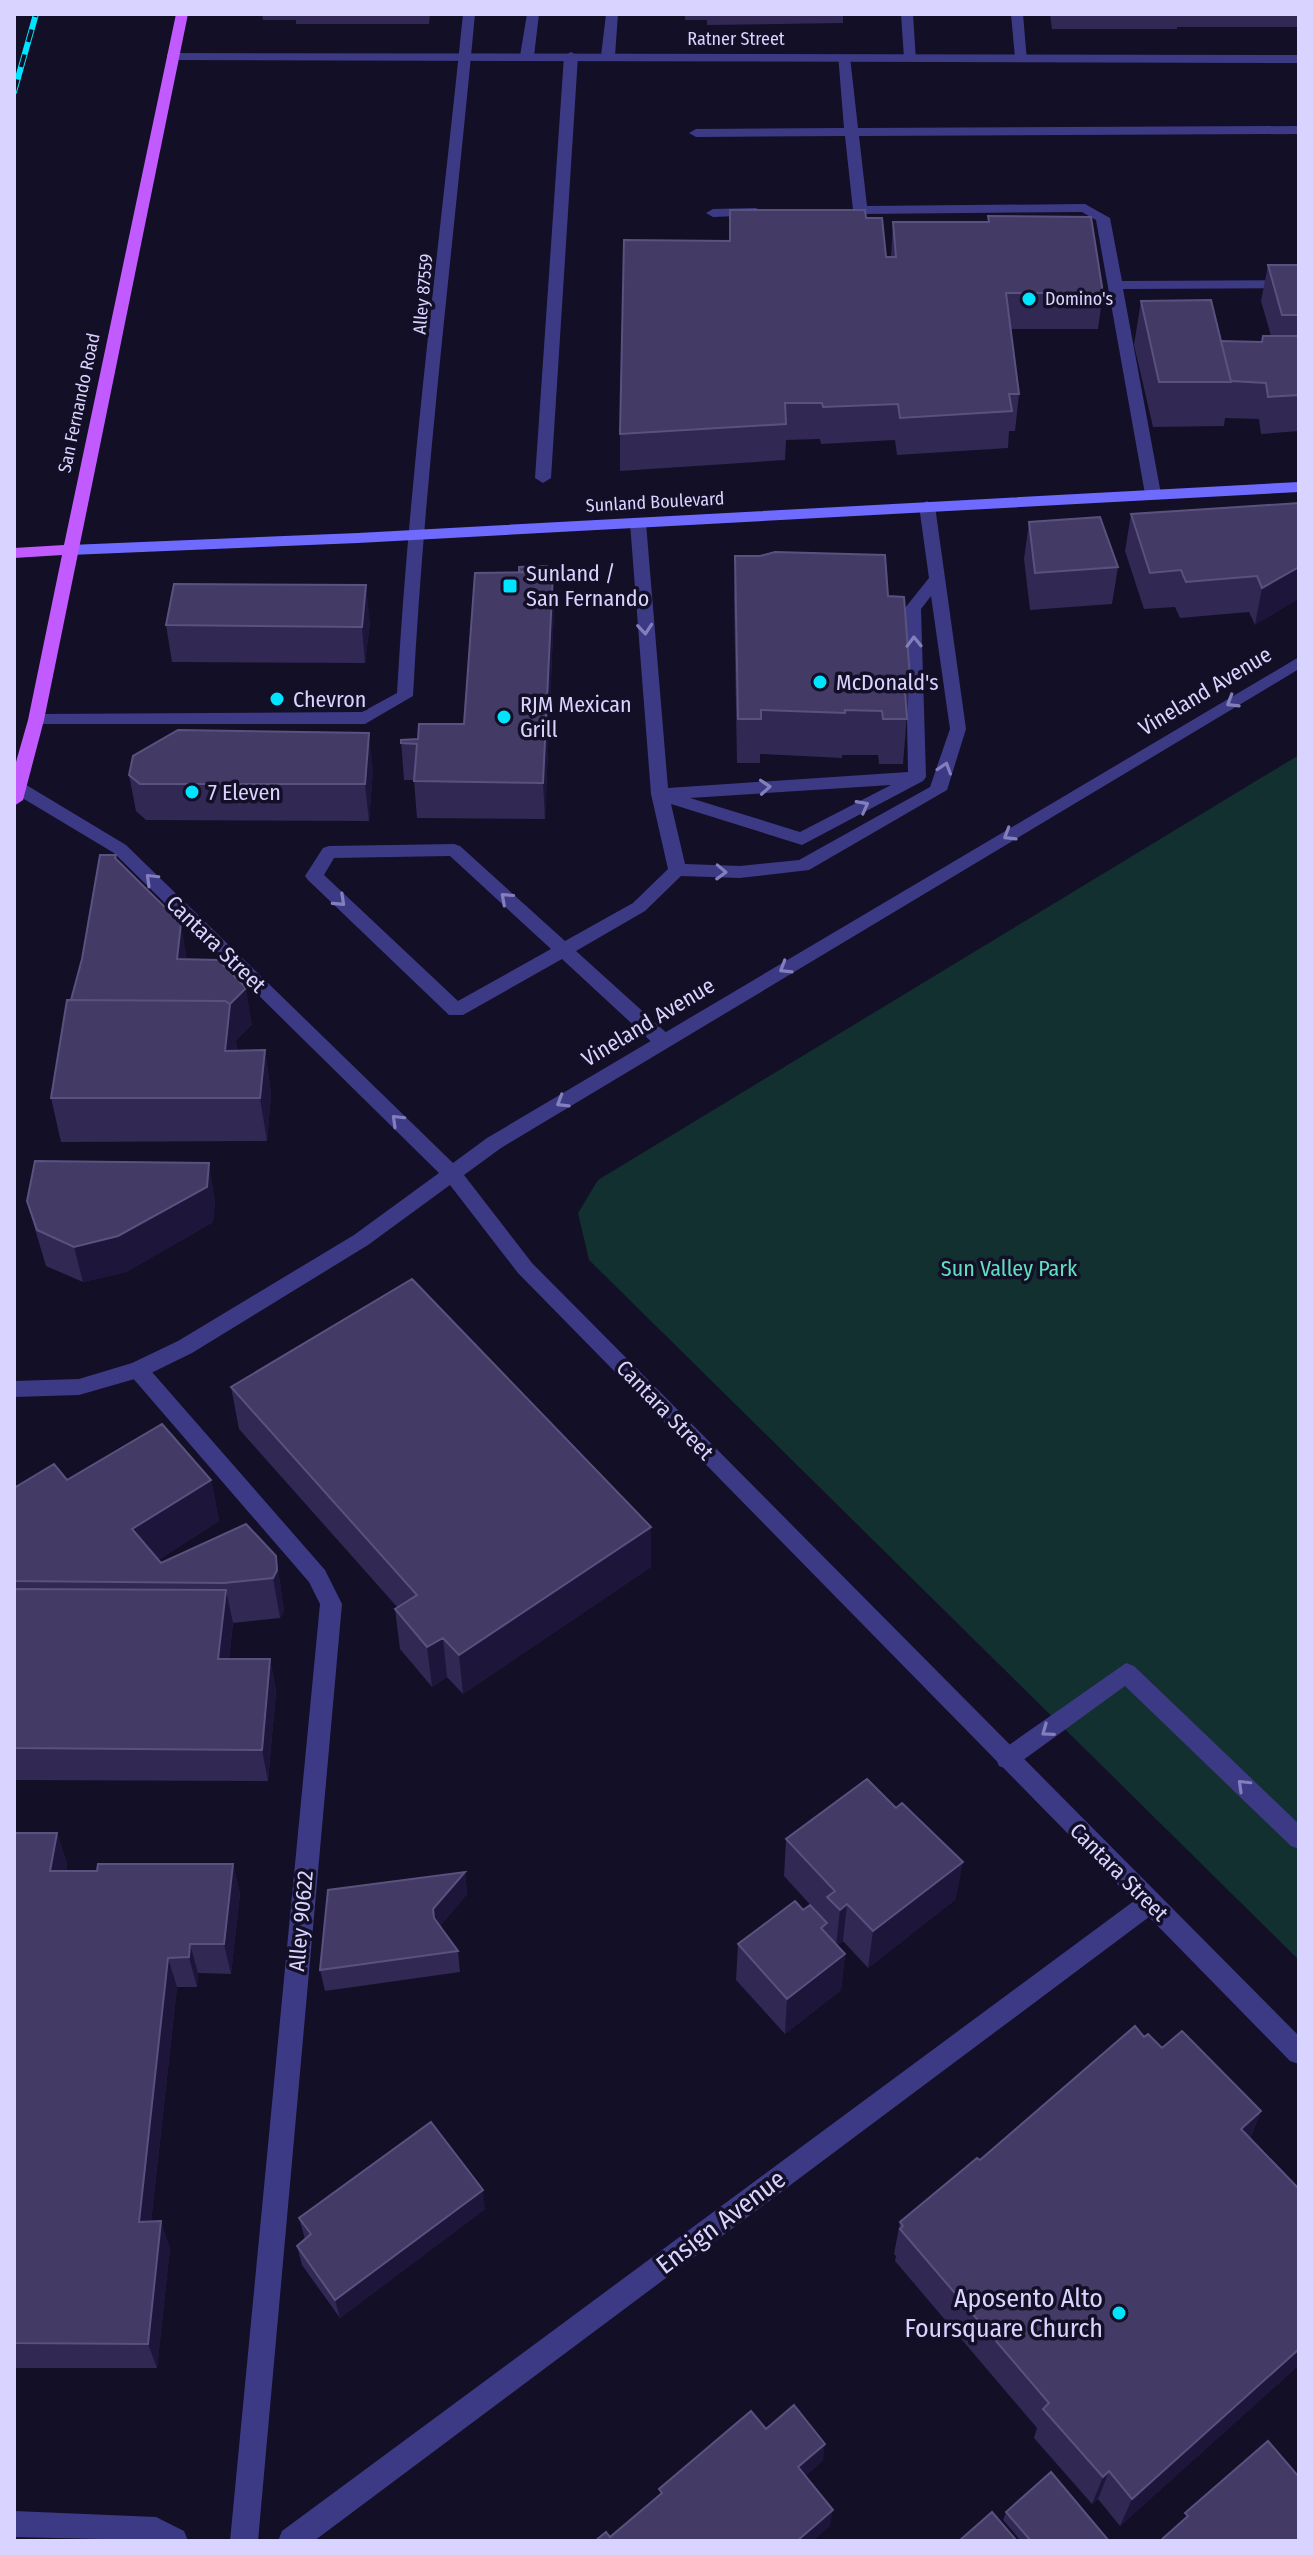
<svg xmlns="http://www.w3.org/2000/svg" width="1313" height="2555" font-family="'Fira Sans Condensed',sans-serif">
	<style>
		.green { fill: #12302f }
		.lines { fill: none; stroke-linecap: round; stroke-linejoin: round }
		.lane { fill: #3d3a85; fill-rule: evenodd }
		.street { fill: #3d3a85; fill-rule: evenodd }
		.secondary { fill: #6f6bff; fill-rule: evenodd }
		.primary { fill: #c25bff; fill-rule: evenodd }
		.rail-casing { stroke: #00e5ff; stroke-width: 6 }
		.rail { stroke: #130f26; stroke-width: 4; stroke-dasharray: 13; stroke-linecap: butt }
		.wall { fill: #312854 }
		.shaded-wall { fill: #1d163a }
		.building { fill: #433a66; stroke: #5a527e; stroke-width: 2 }
		.oneway { stroke: #837fbc }
		.poi-dot { fill: #00e5ff; stroke: #130f26; stroke-width: 3 }
		.labels { text-anchor: middle; dominant-baseline: central; stroke-width: 7; stroke-linejoin: round; paint-order: stroke }
		.far-street-label { font-size: 18px; fill: #d9d4ff; stroke: #130f26 }
		.far-poi-label { font-size: 18px; fill: #d9d4ff; stroke: #130f26; text-anchor: start }
		.poi-label { font-size: 22px; fill: #d9d4ff; stroke: #130f26; text-anchor: start }
		.street-label { font-size: 22px; fill: #d9d4ff; stroke: #130f26 }
		.park-label { font-size: 22px; fill: #5fe0c0; stroke: #130f26 }
		.near-street-label { font-size: 26px; fill: #d9d4ff; stroke: #130f26 }
		.near-poi-label { font-size: 26px; fill: #d9d4ff; stroke: #130f26; text-anchor: end }
	</style>
	<rect width="100%" height="100%" fill="#130f26"/>
	<path class="green" d="M1299,755V1960L589,1260L578,1213L598,1180Z"/>
	<g class="lines">
		<path class="lane" d="M463,14H475C454,241 425,468 413,696L365,724H30L28,720L36,714L362,712L397,693C410,466 440,240 463,14Z
			M527,14H539L534,56L527,60L520,56Z
			M606,14H618L615,56L608,60L601,56Z
			M901,14H913L916,61L904,58Z
			M1011,14H1023L1027,61L1015,58Z
			M571,52L578,56L551,478L543,483L535,478L564,56Z
			M838,54L850,57L858,128L1299,126V134L859,136L867,206L1085,204L1110,218L1122,281L1299,280V288L1123,289L1161,494L1159,497L1153,499L1145,494L1096,220L1082,212L860,214L853,210L845,136L696,137L689,133L696,129L844,128Z
			M756,208L763,212L761,215L713,217L706,213L713,209Z
			M927,501L935,506L966,729L947,790L809,870L740,878L681,876L645,911L576,951L670,1036L672,1041L670,1046H656L562,959L463,1015H449L308,880L305,876L323,848L329,846L454,844L460,846L565,941L633,903L668,869L651,794L630,523L638,518L646,523L668,788L908,772L905,608L929,578L919,506ZM931,596L950,729L930,787L799,860L740,866L685,864L671,804L802,845L923,781L926,777L921,609ZM891,785L800,832L690,798ZM450,856L551,949L458,1001L324,875L334,858Z
			M138,1362L145,1364L325,1570L342,1604L258,2541H230L320,1604L309,1582L131,1376L128,1370L131,1364Z
			M1126,1663L1134,1666L1299,1824V1849L1291,1846L1125,1686L1015,1766L1007,1769L999,1766L996,1759L999,1752Z"/>
		<path class="street" d="M172,53L1299,55V63L167,60V54Z
			M1299,657V669L501,1148L464,1175L532,1263L1299,2036V2064L1290,2061L1149,1917L314,2541H278L282,2531L1134,1901L518,1273L450,1185L368,1245L192,1353L145,1376L79,1395L14,1397V1381L79,1379L132,1363L178,1341L354,1235L439,1173L114,853L14,793V782L23,783L126,845L453,1163L487,1138Z
			M14,2511L156,2517L184,2531L188,2541L14,2537Z"/>
		<path class="secondary" d="M1299,482V492L358,543L70,555L62,550L70,545L358,533Z"/>
		<path class="primary" d="M176,14H188L44,720L23,800L14,806V769L28,720L62,555L14,558V548L64,545Z"/>
		<defs>
			<path id="rail" d="M14,92L36,14"/>
		</defs>
		<use href="#rail" class="rail-casing"/>
		<use href="#rail" class="rail"/>
	</g>
	<path class="wall" d="M262,14H430L429,24H296V20H263Z
		M685,14H843V23L707,25V20H685Z
		M1050,14H1299V27H1177V29H1052Z
		M730,210L866,218L886,257H891L893,222H988V216L1103,293L1098,329H1011L1019,394L1015,431H1009L1008,448L897,455L895,440L821,444L820,439L786,440L785,460L620,471V434L729,241Z
		M1268,265H1299V431L1261,434L1259,419L1225,418L1224,426L1153,427L1134,345L1141,301L1221,341L1262,342L1271,336L1261,301Z
		M1299,503L1255,625L1249,612L1180,618L1175,607L1144,609L1125,551L1131,514Z
		M1029,522L1118,567L1112,604L1030,610L1024,559Z
		M735,556L888,596L910,678L903,764H879L878,755H842V758L760,754V763H737L734,600Z
		M554,609L545,819L417,818L414,780H404L401,740L418,739L464,724Z
		M370,622L365,663L172,662L166,625Z
		M373,769L369,821L146,820L136,811L129,775Z
		M116,855L117,860L187,960L252,1024L236,1040L237,1051L265,1050L271,1094L267,1141L61,1142L51,1098L71,1000Z
		M215,1199L213,1222L126,1272L83,1282L46,1266L37,1236L27,1201Z
		M231,1387L651,1567L463,1694L447,1677L432,1687L400,1649L395,1609L398,1608L239,1429Z
		M67,1480H211L219,1521L158,1560L161,1563L276,1556L284,1611L280,1618L233,1623L229,1659H270L276,1691L268,1781L14,1780V1488Z
		M14,1833H57L67,1864L66,1871H97L233,1864L240,1894L231,1974L198,1973L197,1987H177L151,2222L170,2248L157,2368H14Z
		M786,1839L956,1899L868,1968L843,1941L837,1945L845,1954L841,1990L785,2034L736,1980L738,1944L803,1910L825,1921L784,1876Z
		M465,1872L467,1894L440,1926L458,1951L460,1972L325,1991L320,1970Z
		M1144,2037L1261,2111L1250,2139L1299,2189V2365L1120,2526L1098,2499L1092,2504L1034,2438L1037,2428L895,2261L896,2256L894,2254L900,2222Z
		M485,2209L340,2318L302,2265L297,2246L305,2239L299,2218Z
		M1006,2512L1109,2541H1021L1003,2520Z"/>
	<path class="shaded-wall" d="M1299,567V599L1255,625L1262,588Z
		M553,572L554,609L545,819L543,783Z
		M366,585L370,622L365,663L362,627Z
		M369,733L373,769L369,821L365,784Z
		M181,923L187,960L177,959Z
		M246,988L252,1024L236,1040L237,1047L232,1094L225,1051L226,1008Z
		M265,1050L271,1094L267,1141L260,1098Z
		M209,1163L215,1199L213,1222L126,1272L83,1282L74,1247Z
		M211,1480L219,1521L142,1570L132,1529Z
		M651,1527V1567L463,1694L459,1655Z
		M276,1556L284,1611L280,1618L273,1578Z
		M226,1590L233,1623L225,1692L218,1659Z
		M443,1638L447,1677L432,1687L427,1647Z
		M270,1659L276,1691L268,1781L262,1750Z
		M57,1833L67,1864L61,1902L50,1871Z
		M963,1862L956,1899L868,1968L873,1931Z
		M233,1864L240,1894L231,1974L224,1944Z
		M465,1872L467,1894L436,1931L433,1909Z
		M847,1904L843,1941L836,1946L840,1910Z
		M190,1944L198,1973L197,1987L189,1957Z
		M845,1954L841,1990L785,2034L787,1999Z
		M168,1958L177,1987L148,2248L139,2222Z
		M1261,2111L1248,2145L1241,2129Z
		M483,2190L485,2209L340,2318L335,2300Z
		M161,2221L170,2248L157,2368L148,2344Z
		M1299,2349V2365L1120,2526L1132,2499Z
		M825,2444L823,2461L796,2484L798,2467Z
		M1109,2471L1098,2499L1092,2504L1103,2477Z
		M833,2510L830,2526L813,2541H797Z"/>
	<path class="building" d="M730,210H865L866,218H882L886,257H896L893,222H989L988,216L1091,217L1103,293H1006L1019,394H1009L1012,411L900,418L898,404L823,407L822,403H785L786,424L620,434L624,240L730,241Z
		M1268,265H1299V315H1282Z
		M1211,300L1231,382H1159L1141,301Z
		M1263,336H1299V395L1268,397L1266,383L1231,381L1221,341L1262,342Z
		M1299,503V567L1262,588L1257,576L1186,582L1181,570L1150,573L1131,514Z
		M1100,517L1118,567L1035,573L1029,522Z
		M775,552L885,555L888,596L904,597L910,678H904L907,719H883L882,711L845,710V713L761,710V719H738L735,556H760Z
		M547,566V572H519V567Z
		M553,572L543,783L414,781L417,744L401,743V740L418,739L419,724H464L475,573Z
		M174,584L366,585L362,627L166,625Z
		M178,730L369,733L365,784H140L129,775L133,756Z
		M100,855H116L115,858L181,923L177,959L218,960L246,988L230,1004L225,1001L71,1000L82,959Z
		M67,1000L225,1001L230,1004L225,1051L265,1050L260,1098H51Z
		M35,1161L209,1163L207,1187L118,1236L74,1247L37,1230L27,1201Z
		M412,1279L651,1527L459,1655L443,1638L427,1647L395,1609L417,1595L231,1387Z
		M162,1424L211,1480L132,1529L161,1563L246,1524L276,1556L277,1570L273,1578L224,1583L14,1581V1488L54,1464L67,1480Z
		M14,1589L226,1590L218,1659H270L262,1750L14,1748Z
		M867,1779L896,1808L902,1803L963,1862L873,1931L847,1904L840,1910L827,1897L835,1891L786,1839Z
		M14,1833H57L50,1871H97L98,1864H233L224,1944H190L189,1957L168,1958L139,2222L161,2221L148,2344L14,2343Z
		M465,1872L433,1909L434,1918L458,1951L320,1970L328,1890Z
		M795,1901L803,1910L810,1905L827,1923L821,1928L845,1954L787,1999L738,1944Z
		M1135,2026L1144,2037L1148,2034L1162,2048L1182,2031L1261,2111L1241,2129L1299,2189V2349L1132,2499L1109,2471L1103,2477L1043,2409L1049,2403L900,2229L903,2226L900,2222L977,2158L980,2160Z
		M431,2122L483,2190L335,2300L297,2246L311,2234L299,2218Z
		M794,2405L825,2444L798,2467L833,2510L797,2541H595L606,2532L610,2537L662,2493L659,2489L751,2411L766,2429Z
		M1268,2441L1299,2477V2541H1160L1188,2516L1185,2513Z
		M1051,2472L1109,2541H1031L1006,2512Z
		M992,2512L1017,2541H959Z"/>
	<defs><path id="oneway-chevron" d="M-2-3.5L2.5 0L-2 3.5" fill="none" stroke-width="1.6" stroke-linecap="round" stroke-linejoin="round" transform="scale(2)"/></defs>
	<g class="oneway">
		<use href="#oneway-chevron" transform="translate(645 629) rotate(85)"/>
		<use href="#oneway-chevron" transform="translate(914 642) rotate(-91)"/>
		<use href="#oneway-chevron" transform="translate(1232 702) rotate(149)"/>
		<use href="#oneway-chevron" transform="translate(945 768) rotate(-72)"/>
		<use href="#oneway-chevron" transform="translate(765 787) rotate(-4)"/>
		<use href="#oneway-chevron" transform="translate(863 806) rotate(-28)"/>
		<use href="#oneway-chevron" transform="translate(1009 835) rotate(149)"/>
		<use href="#oneway-chevron" transform="translate(721 872) rotate(2)"/>
		<use href="#oneway-chevron" transform="translate(151 879) rotate(-136)"/>
		<use href="#oneway-chevron" transform="translate(506 898) rotate(-138)"/>
		<use href="#oneway-chevron" transform="translate(340 901) rotate(43)"/>
		<use href="#oneway-chevron" transform="translate(785 968) rotate(149)"/>
		<use href="#oneway-chevron" transform="translate(562 1102) rotate(149)"/>
		<use href="#oneway-chevron" transform="translate(397 1120) rotate(-136)"/>
		<use href="#oneway-chevron" transform="translate(1047 1731) rotate(144)"/>
		<use href="#oneway-chevron" transform="translate(1243 1785) rotate(-136)"/>
	</g>
	<g class="poi-dot">
		<circle cx="1029" cy="299" r="8"/>
		<rect x="502" y="578" width="16" height="16" rx="4"/>
		<circle cx="820" cy="682" r="8"/>
		<circle cx="277" cy="699" r="8"/>
		<circle cx="504" cy="717" r="8"/>
		<circle cx="192" cy="792" r="8"/>
		<circle cx="1119" cy="2313" r="8"/>
	</g>
	<g class="labels">
		<g class="far-street-label">
			<text x="736" y="39">Ratner Street</text>
			<text transform="translate(423 294) rotate(-85)">Alley 87559</text>
			<text transform="translate(79 403) rotate(-78)">San Fernando Road</text>
			<text transform="translate(655 502) rotate(-3)">Sunland Boulevard</text>
		</g>
		<g class="far-poi-label">
			<text x="1045" y="299">Domino's</text>
		</g>
		<g class="poi-label">
			<text x="526" y="573">Sunland /<tspan x="526" dy="25">San Fernando</tspan></text>
			<text x="836" y="682">McDonald's</text>
			<text x="293" y="699">Chevron</text>
			<text x="520" y="704">RJM Mexican<tspan x="520" dy="25">Grill</tspan></text>
			<text x="208" y="792">7 Eleven</text>
		</g>
		<g class="street-label">
			<text transform="translate(1205 691) rotate(-31)">Vineland Avenue</text>
			<text transform="translate(216 944) rotate(44)">Cantara Street</text>
			<text transform="translate(648 1022) rotate(-31)">Vineland Avenue</text>
			<text transform="translate(665 1410) rotate(46)">Cantara Street</text>
			<text transform="translate(1119 1872) rotate(45)">Cantara Street</text>
			<text transform="translate(301 1921) rotate(-85)">Alley 90622</text>
		</g>
		<g class="park-label">
			<text x="1009" y="1268">Sun Valley Park</text>
		</g>
		<g class="near-street-label">
			<text transform="translate(721 2222) rotate(-37)">Ensign Avenue</text>
		</g>
		<g class="near-poi-label">
			<text x="1103" y="2298">Aposento Alto<tspan x="1103" dy="30">Foursquare Church</tspan></text>
		</g>
	</g>
	<rect width="1313" height="2555" fill="none" stroke="#d9d4ff" stroke-width="32"/>
</svg>
